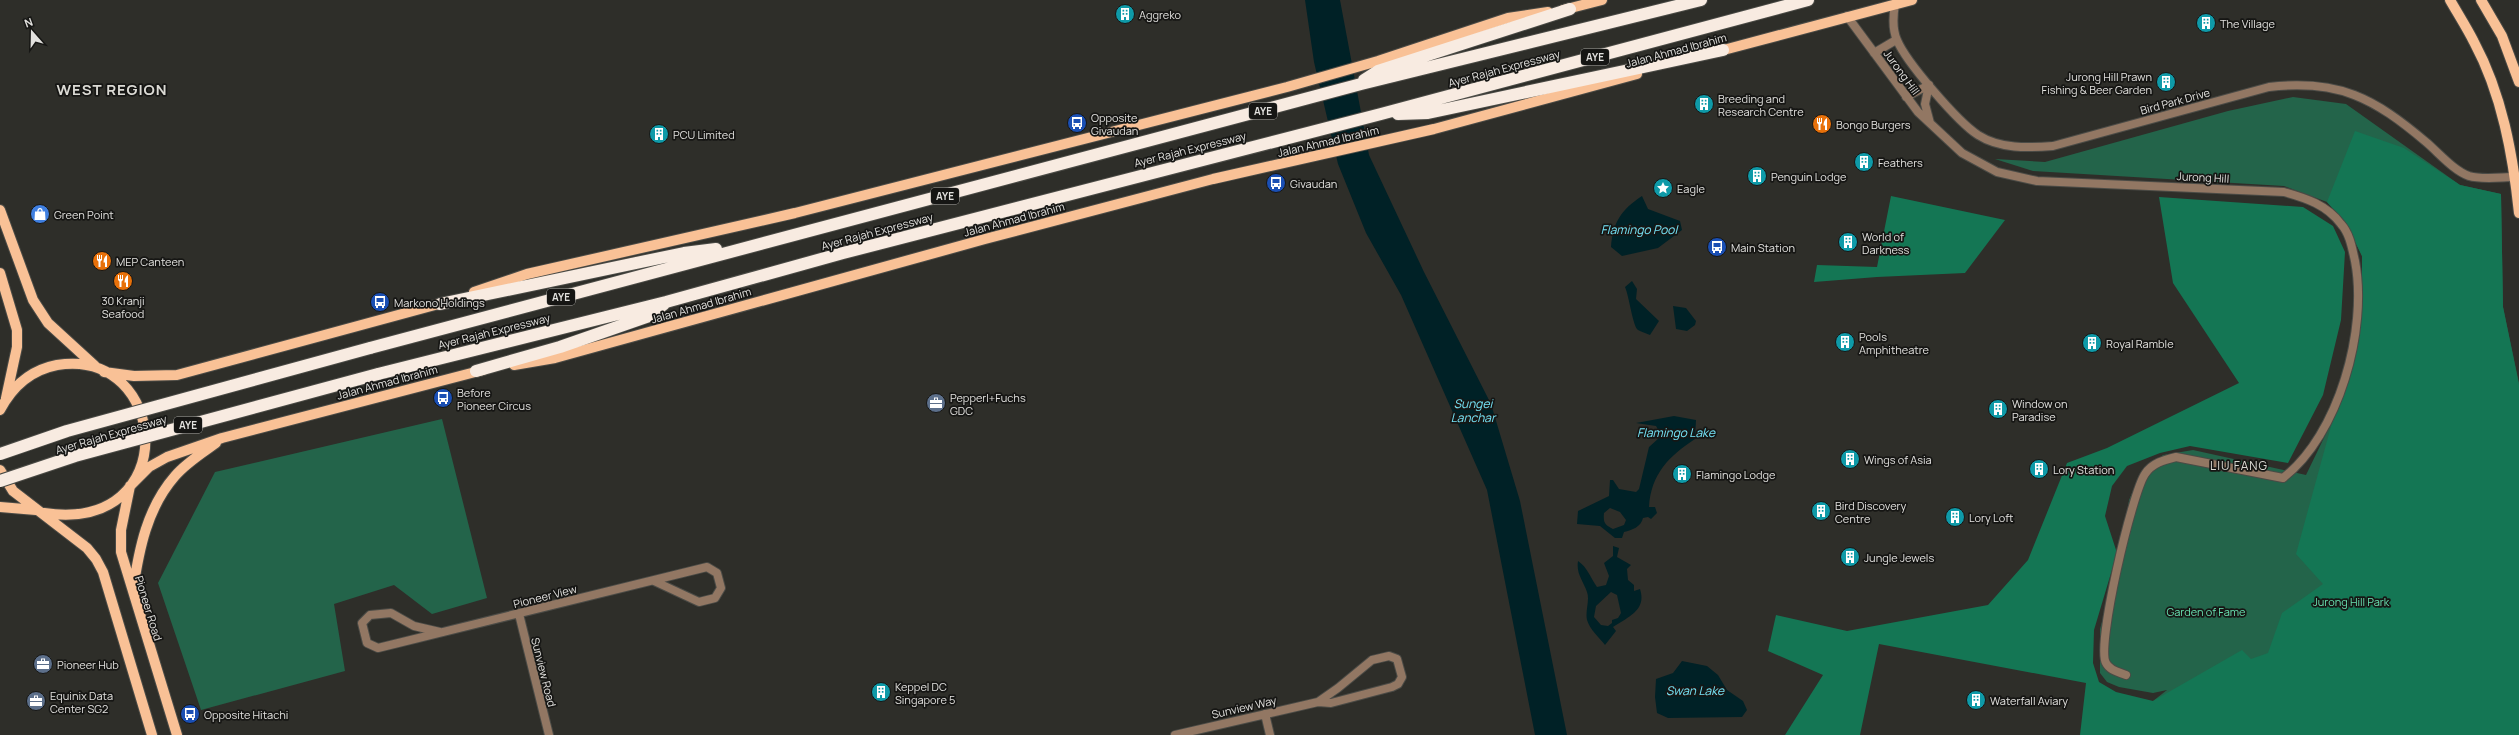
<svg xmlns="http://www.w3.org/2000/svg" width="2519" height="735" font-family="Manrope,sans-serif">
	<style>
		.green { fill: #23644a }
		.forest { fill: #147654 }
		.water { fill: #002126; fill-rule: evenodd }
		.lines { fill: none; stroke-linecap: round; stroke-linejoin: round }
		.street-casing { stroke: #4b4b46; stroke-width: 10 }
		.primary-casing { stroke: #4b4b46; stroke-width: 12 }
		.highway-casing { stroke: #4b4b46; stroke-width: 14 }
		.street { stroke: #927763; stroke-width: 8 }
		.primary { stroke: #f9c196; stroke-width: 10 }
		.highway { stroke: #f8ebe1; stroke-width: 12 }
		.highway-bridge-casing { stroke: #4b4b46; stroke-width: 14; stroke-linecap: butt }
		.highway-bridge { stroke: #f8ebe1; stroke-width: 12 }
		.labels { text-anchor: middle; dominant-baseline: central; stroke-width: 3.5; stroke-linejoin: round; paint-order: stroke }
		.shield { fill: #161614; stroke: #a5a4a1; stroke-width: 1 }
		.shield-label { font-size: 10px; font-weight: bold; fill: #e2e1de }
		.poi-label { font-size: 11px; fill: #e2e1de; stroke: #161614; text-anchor: start }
		.street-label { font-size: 11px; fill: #e2e1de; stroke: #161614 }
		.park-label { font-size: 11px; fill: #69e2b1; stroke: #161614 }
		.water-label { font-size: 12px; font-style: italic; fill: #75e4f7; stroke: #161614 }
		.neighbourhood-label { font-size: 12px; letter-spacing: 1px; fill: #dbdad4; stroke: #161614 }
		.district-label { font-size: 15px; font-weight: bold; letter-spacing: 1px; fill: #dbdad4; stroke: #161614 }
	</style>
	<rect width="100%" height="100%" fill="#2e2e29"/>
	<path class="green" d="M2293,97L2346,104L2460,185L2501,194L2503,307L2519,383L2491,676L2153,701L2167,690L2153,693L2119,687L2107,682L2100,673V629L2122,551L2129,500L2141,474L2163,455L2193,450L2306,475L2336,413L2362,313V256L2346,223L2327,202L2284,186L2033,171L1995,159L2045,162L2228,111Z
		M442,419L487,598L432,614L394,585L334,604L345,671L201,710L158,583L215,472Z"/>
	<path class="forest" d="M2355,131L2404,148L2460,185L2501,194L2503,307L2519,385V735H2080L2086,683L1879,644L1860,735H1785L1823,675L1768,651L1776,615L1847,631L1988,605L2028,560L2067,463L2107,448L2239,383L2173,283L2159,197L2303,207L2333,226L2345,252L2341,320L2323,395L2288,463L2190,446L2160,453L2127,466L2112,486L2105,516L2117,553L2094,630L2093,663L2099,682L2116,692L2153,701L2242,650L2251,659L2268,653L2282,613L2323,584L2296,554L2362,313V256L2346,223L2327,202Z
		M1891,196L2005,220L1965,273L1877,277L1814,282L1817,265L1877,267Z"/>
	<path class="water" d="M1305,0H1340L1369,155L1424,272L1491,404L1520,501L1567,735H1535L1487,490L1401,295L1366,233L1338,164L1314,62Z
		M1642,196L1648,209L1680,221L1682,230L1658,248L1622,256L1611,247C1613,222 1621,210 1642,196Z
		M1632,281L1637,289L1636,299L1659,321L1650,335C1646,333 1641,332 1638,330C1633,327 1629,296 1625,287Z
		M1673,306L1686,308L1696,321L1695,325L1687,331L1676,329Z
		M1674,416L1696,420L1695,439C1669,456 1651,474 1649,507H1655L1657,513L1651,519L1648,517L1643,518C1641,527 1632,530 1624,532L1622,538H1615L1600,526L1577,524L1578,511L1609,496L1610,480H1613L1619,489L1636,492L1639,489L1649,447L1659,438L1660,433L1656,426L1636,423ZM1610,508L1620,512L1626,520L1624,525L1613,529C1605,525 1603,523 1604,513Z
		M1613,546L1619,548L1617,557L1631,565L1627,569L1628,580L1634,585V591L1640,589C1647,610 1628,617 1613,627L1616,631L1605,645C1599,637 1590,630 1587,620C1585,611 1590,600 1587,592C1583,580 1576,574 1578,561C1588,568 1590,577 1597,587L1606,585L1609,576L1604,563L1613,556ZM1611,592L1617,595L1621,613L1618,618L1612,620V623L1608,626L1601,625L1594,617L1596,606Z
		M1682,661L1707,666L1718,675L1727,690L1743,701L1747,710L1742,717L1668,718L1657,713L1655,697L1656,679L1673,673Z"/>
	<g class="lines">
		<defs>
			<path id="street" d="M1895,4C1893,16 1892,29 1897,40C1906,62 1958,122 1978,135C2000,149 2028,148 2053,146L2269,87C2339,79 2374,98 2426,142C2439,153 2453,170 2469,176C2482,180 2502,177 2515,177
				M1847,16L1918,112L1962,153L1997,172L2037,181L2284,192C2306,198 2327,205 2341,224C2350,234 2352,248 2355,261C2368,329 2339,435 2283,478L2176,457C2164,460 2152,463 2145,474C2132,493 2096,646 2106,663C2110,671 2119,672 2126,675
				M1874,53L1896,40
				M1929,85L1925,104L1930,123
				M1906,97L1929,85
				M519,614L549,735
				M440,632L414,626L391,613L370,615L362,623L367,643L378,648L707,567L717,573L721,588L715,598L699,602L654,581
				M1265,714L1270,735
				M1175,735L1318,702L1331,703L1392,687L1398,684L1402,677L1397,659L1389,656L1372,660L1338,688L1318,702"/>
			<path id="primary" d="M2450,0C2458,14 2467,28 2474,42C2502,94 2513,155 2519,213
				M2481,0L2502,36L2519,82
				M1563,10L1602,0
				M1716,52L1912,0
				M0,210L33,300L48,323L95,366
				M0,273L17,330V347L6,398
				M474,292L527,274L795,213L1287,87L1378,61L1508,18L1548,12
				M514,365L555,358L985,239L1213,179L1434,129L1637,74
				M104,372L134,376L177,375L446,302
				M0,410C12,387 31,370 57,365C170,347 184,534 44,513
				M0,470L13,491L87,548L96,559L103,572L152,735
				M132,484L149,467L167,457L222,438L483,370
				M130,486L121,530V552L177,735
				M0,507L36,510
				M133,590C139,549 147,508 175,476C186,463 202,453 216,443"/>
			<path id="highway" d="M1364,80L1378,71L1570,9
				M1398,114L1428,113L1723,50
				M440,304L684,253L716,249
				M370,348L1361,84L1701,0
				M476,371L560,347L649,316L664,304
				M378,374L666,302L843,253L1381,114L1808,0"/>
		</defs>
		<use href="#street" class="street-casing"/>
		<use href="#primary" class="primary-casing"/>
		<use href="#highway" class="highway-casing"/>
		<use href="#street" class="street"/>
		<use href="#primary" class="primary"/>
		<use href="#highway" class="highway"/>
		<defs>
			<path id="highway-bridge" d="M0,454L67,431L370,348
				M0,481L75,456L378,374"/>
		</defs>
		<use href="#highway-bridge" class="highway-bridge-casing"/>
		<use href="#highway-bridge" class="highway-bridge"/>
	</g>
	<defs>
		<symbol id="building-disc" viewBox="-11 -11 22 22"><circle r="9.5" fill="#0f9aa8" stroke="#161614"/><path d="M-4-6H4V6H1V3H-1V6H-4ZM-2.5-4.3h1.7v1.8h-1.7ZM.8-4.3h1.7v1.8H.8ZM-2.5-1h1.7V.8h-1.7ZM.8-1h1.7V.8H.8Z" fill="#fff"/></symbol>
		<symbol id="bus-disc" viewBox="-11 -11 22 22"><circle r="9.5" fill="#1a4fb4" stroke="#161614"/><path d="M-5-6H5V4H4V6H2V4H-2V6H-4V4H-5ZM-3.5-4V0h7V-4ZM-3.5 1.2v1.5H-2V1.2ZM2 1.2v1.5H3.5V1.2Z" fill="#fff"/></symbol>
		<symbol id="restaurant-disc" viewBox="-11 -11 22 22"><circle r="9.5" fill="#e8710a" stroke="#161614"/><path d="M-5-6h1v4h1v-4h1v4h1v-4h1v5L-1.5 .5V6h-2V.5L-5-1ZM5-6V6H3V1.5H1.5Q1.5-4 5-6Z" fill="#fff"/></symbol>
		<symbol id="sight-disc" viewBox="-11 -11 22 22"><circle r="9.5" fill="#0f9aa8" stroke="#161614"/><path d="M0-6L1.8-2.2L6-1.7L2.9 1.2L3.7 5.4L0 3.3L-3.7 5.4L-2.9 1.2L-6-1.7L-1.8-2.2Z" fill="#fff"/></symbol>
		<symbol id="shop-disc" viewBox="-11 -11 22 22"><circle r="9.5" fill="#3f7fe0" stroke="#161614"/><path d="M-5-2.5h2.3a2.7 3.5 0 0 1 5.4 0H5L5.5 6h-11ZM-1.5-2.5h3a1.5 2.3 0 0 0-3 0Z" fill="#fff"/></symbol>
		<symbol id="office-disc" viewBox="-11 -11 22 22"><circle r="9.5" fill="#5c6f8a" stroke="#161614"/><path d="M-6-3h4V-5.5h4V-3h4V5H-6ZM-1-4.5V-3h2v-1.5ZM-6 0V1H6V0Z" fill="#fff"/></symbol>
	</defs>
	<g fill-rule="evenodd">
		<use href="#building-disc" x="1114" y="3" width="22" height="22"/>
		<use href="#building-disc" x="2195" y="12" width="22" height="22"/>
		<use href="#building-disc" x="2155" y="71" width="22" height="22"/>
		<use href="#building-disc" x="1693" y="93" width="22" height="22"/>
		<use href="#bus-disc" x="1066" y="112" width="22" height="22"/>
		<use href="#restaurant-disc" x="1811" y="113" width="22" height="22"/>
		<use href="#building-disc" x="648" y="123" width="22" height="22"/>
		<use href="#building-disc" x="1853" y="151" width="22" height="22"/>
		<use href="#building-disc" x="1746" y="165" width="22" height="22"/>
		<use href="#bus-disc" x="1265" y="172" width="22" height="22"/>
		<use href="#sight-disc" x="1652" y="177" width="22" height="22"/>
		<use href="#shop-disc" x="29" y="203" width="22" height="22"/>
		<use href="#building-disc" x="1837" y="231" width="22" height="22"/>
		<use href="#bus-disc" x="1706" y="236" width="22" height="22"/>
		<use href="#restaurant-disc" x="91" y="250" width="22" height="22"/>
		<use href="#restaurant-disc" x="112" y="270" width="22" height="22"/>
		<use href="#bus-disc" x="369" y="291" width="22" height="22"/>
		<use href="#building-disc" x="1834" y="331" width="22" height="22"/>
		<use href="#building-disc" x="2081" y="332" width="22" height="22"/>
		<use href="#bus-disc" x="432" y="387" width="22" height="22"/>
		<use href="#office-disc" x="925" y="392" width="22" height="22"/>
		<use href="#building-disc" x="1987" y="398" width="22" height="22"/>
		<use href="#building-disc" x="1839" y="448" width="22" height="22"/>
		<use href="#building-disc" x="2028" y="458" width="22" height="22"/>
		<use href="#building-disc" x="1671" y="463" width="22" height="22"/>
		<use href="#building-disc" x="1810" y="500" width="22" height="22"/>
		<use href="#building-disc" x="1944" y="506" width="22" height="22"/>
		<use href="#building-disc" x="1839" y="546" width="22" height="22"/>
		<use href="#office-disc" x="32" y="653" width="22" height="22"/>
		<use href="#building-disc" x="870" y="681" width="22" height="22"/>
		<use href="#building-disc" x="1965" y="689" width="22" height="22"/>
		<use href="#office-disc" x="25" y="690" width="22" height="22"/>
		<use href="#bus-disc" x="179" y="703" width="22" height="22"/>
	</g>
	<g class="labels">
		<g class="shield">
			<rect x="1581" y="49" width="28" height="16" rx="3"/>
			<rect x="1249" y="103" width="28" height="16" rx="3"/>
			<rect x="931" y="188" width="28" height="16" rx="3"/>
			<rect x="547" y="289" width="28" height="16" rx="3"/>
			<rect x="174" y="417" width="28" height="16" rx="3"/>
		</g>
		<g class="shield-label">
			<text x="1595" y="57">AYE</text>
			<text x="1263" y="111">AYE</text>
			<text x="945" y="196">AYE</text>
			<text x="561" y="297">AYE</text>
			<text x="188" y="425">AYE</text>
		</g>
		<g class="poi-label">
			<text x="1139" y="14">Aggreko</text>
			<text x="2220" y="23">The Village</text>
			<text x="2152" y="76" text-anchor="end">Jurong Hill Prawn<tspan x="2152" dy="13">Fishing &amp; Beer Garden</tspan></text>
			<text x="1718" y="98">Breeding and<tspan x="1718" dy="13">Research Centre</tspan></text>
			<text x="1091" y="117">Opposite<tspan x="1091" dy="13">Givaudan</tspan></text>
			<text x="1836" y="124">Bongo Burgers</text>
			<text x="673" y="134">PCU Limited</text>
			<text x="1878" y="162">Feathers</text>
			<text x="1771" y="176">Penguin Lodge</text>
			<text x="1290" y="183">Givaudan</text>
			<text x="1677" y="188">Eagle</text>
			<text x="54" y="214">Green Point</text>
			<text x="1862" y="236">World of<tspan x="1862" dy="13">Darkness</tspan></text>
			<text x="1731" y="247">Main Station</text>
			<text x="116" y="261">MEP Canteen</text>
			<text x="123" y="300" text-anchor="middle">30 Kranji<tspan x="123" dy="13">Seafood</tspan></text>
			<text x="394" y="302">Markono Holdings</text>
			<text x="1859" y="336">Pools<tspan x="1859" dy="13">Amphitheatre</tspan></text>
			<text x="2106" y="343">Royal Ramble</text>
			<text x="457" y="392">Before<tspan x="457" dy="13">Pioneer Circus</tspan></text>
			<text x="950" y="397">Pepperl+Fuchs<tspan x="950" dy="13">GDC</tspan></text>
			<text x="2012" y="403">Window on<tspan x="2012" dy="13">Paradise</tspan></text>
			<text x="1864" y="459">Wings of Asia</text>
			<text x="2053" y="469">Lory Station</text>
			<text x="1696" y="474">Flamingo Lodge</text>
			<text x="1835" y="505">Bird Discovery<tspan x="1835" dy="13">Centre</tspan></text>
			<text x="1969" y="517">Lory Loft</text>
			<text x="1864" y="557">Jungle Jewels</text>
			<text x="57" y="664">Pioneer Hub</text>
			<text x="895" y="686">Keppel DC<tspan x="895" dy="13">Singapore 5</tspan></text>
			<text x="50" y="695">Equinix Data<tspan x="50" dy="13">Center SG2</tspan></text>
			<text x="1990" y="700">Waterfall Aviary</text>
			<text x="204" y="714">Opposite Hitachi</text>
		</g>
		<g class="street-label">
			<text transform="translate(1676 50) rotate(-15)">Jalan Ahmad Ibrahim</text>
			<text transform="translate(1504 68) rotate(-15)">Ayer Rajah Expressway</text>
			<text transform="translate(1902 72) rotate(54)">Jurong Hill</text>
			<text transform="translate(2175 101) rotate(-15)">Bird Park Drive</text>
			<text transform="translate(1328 141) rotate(-13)">Jalan Ahmad Ibrahim</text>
			<text transform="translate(1190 149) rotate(-14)">Ayer Rajah Expressway</text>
			<text transform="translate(2203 177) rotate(3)">Jurong Hill</text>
			<text transform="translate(1014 219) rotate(-15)">Jalan Ahmad Ibrahim</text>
			<text transform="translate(877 231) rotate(-15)">Ayer Rajah Expressway</text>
			<text transform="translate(701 305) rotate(-16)">Jalan Ahmad Ibrahim</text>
			<text transform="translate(494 331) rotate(-14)">Ayer Rajah Expressway</text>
			<text transform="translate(387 382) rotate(-15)">Jalan Ahmad Ibrahim</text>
			<text transform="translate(111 434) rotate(-16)">Ayer Rajah Expressway</text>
			<text transform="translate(545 596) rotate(-14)">Pioneer View</text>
			<text transform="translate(149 608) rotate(73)">Pioneer Road</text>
			<text transform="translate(544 672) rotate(76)">Sunview Road</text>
			<text transform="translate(1244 707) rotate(-13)">Sunview Way</text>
		</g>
		<g class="park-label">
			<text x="2351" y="601">Jurong Hill Park</text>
			<text x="2206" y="611">Garden of Fame</text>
		</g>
		<g class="water-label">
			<text x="1639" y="229">Flamingo Pool</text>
			<text x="1473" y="403">Sungei<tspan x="1473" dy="14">Lanchar</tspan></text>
			<text x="1676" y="432">Flamingo Lake</text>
			<text x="1695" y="690">Swan Lake</text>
		</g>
		<g class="neighbourhood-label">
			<text x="2239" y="465">LIU FANG</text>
		</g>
		<g class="district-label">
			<text x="112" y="89">WEST REGION</text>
		</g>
	</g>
	<g transform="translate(32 32) rotate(340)" stroke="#161614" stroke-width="3" paint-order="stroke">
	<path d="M0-3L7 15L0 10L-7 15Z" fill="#e2e1de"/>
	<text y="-6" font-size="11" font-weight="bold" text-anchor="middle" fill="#e2e1de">N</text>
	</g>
</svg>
